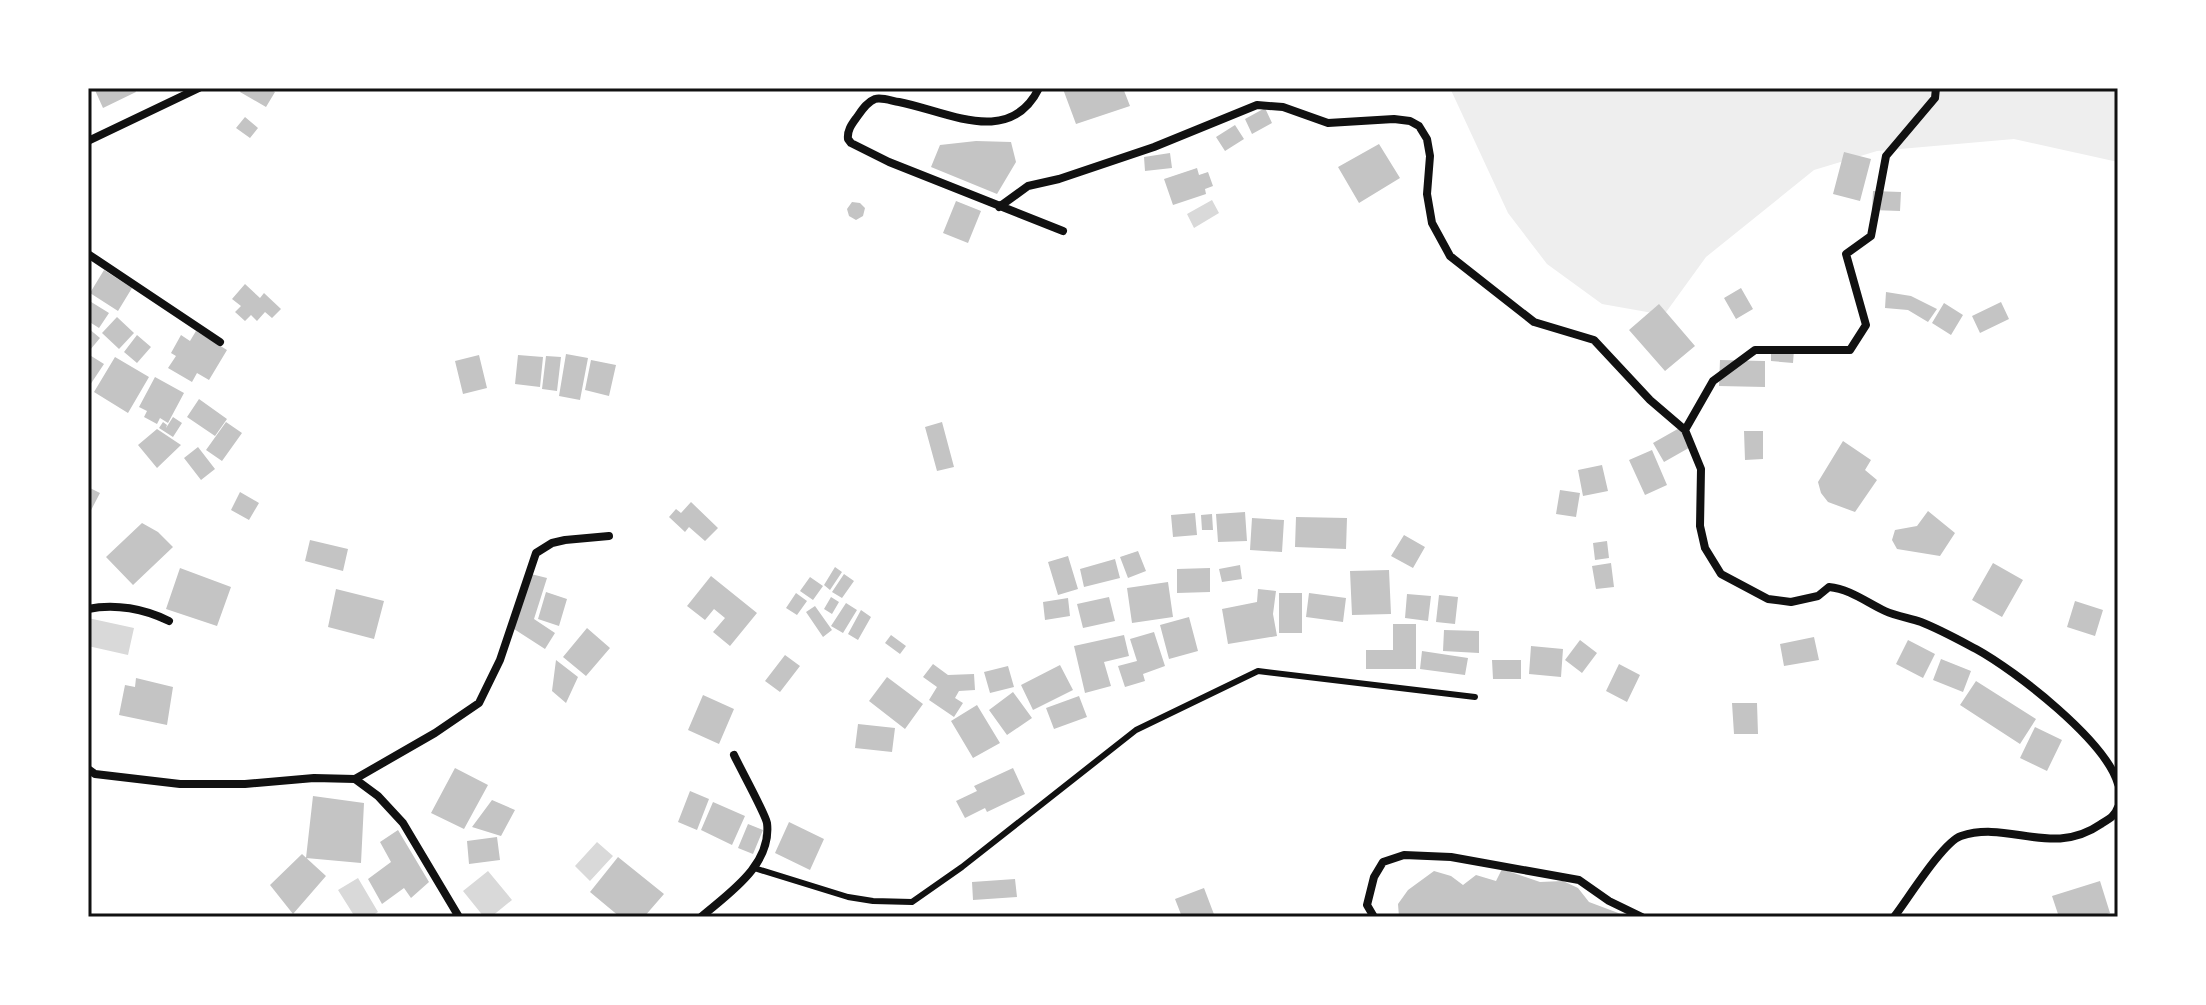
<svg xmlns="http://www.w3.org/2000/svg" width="2206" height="1005" font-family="'Alegreya Sans',sans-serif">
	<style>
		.green { fill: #eee }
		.water { fill: #d9d9d9 }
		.building { fill: #c4c4c4 }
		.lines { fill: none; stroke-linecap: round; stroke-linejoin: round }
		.service { stroke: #111; stroke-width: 6 }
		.minor { stroke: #111; stroke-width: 8 }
		.neatline { fill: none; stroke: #111; stroke-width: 3 }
	</style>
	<rect width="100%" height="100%" fill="#fff"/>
	<path class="green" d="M1450,88H2118V162L2014,139L1877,151L1814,170L1706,257L1664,315L1602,304L1547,264L1508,213Z"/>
	<path class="water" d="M1212,200L1219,213L1194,228L1187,214Z
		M88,618L134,628L128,655L88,646Z
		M597,842L613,856L590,881L575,866Z
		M488,871L512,900L491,917H484L463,891Z
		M358,878L378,912L370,917H355L338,890Z"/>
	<path class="building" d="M94,88H134L136,92L103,108Z
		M242,88H268L275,92L266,107L240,92Z
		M1123,88L1130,106L1076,124L1063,89Z
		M1265,108L1272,123L1252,134L1245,119Z
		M245,117L258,128L250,138L236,128Z
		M1235,125L1244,139L1225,151L1216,137Z
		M976,141L1011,142L1016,162L997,194L931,167L940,145Z
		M1379,144L1400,178L1359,203L1338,167Z
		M1844,152L1871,159L1860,201L1833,194Z
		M1170,153L1172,168L1145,171L1144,157Z
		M1197,168L1199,175L1208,172L1213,186L1205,189L1206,194L1173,205L1164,179Z
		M1873,191L1901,192L1900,211L1872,210Z
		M956,201L981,211L968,243L943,233Z
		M852,202L860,203L865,208L863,216L856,220L849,216L847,209Z
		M104,270L132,288L118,311L90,293Z
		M245,284L260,298L264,293L281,309L272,318L265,312L257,321L251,315L245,321L235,312L241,306L232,299Z
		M1741,288L1753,309L1736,319L1724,298Z
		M1886,292L1911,296L1937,309L1928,322L1908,310L1885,308Z
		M88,300L109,313L99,328L88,321Z
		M2001,302L2009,319L1980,333L1972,316Z
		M1944,303L1963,315L1951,335L1932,323Z
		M1659,304L1695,346L1665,371L1629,330Z
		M117,317L134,333L119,349L102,333Z
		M88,328L100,338L90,350L88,349Z
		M196,331L227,350L209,380L197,373L192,382L168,368L176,356L171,353L181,335L190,341Z
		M137,335L151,347L137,363L124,352Z
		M1771,348L1794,350L1793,363L1771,361Z
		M88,354L104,364L88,388Z
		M566,354L588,358L580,400L559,396Z
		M479,355L487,388L463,394L455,361Z
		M518,355L543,357L540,387L515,384Z
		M546,356L561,357L557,391L542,389Z
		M115,357L149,377L128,413L94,392Z
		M591,360L616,365L609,396L585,390Z
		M1720,360L1765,361V387L1719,386Z
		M155,377L184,393L168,423L160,418L157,424L144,417L147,411L139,407Z
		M199,399L227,419L215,436L187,417Z
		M173,417L182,423L173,437L159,428L163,422L167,425L166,428Z
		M226,422L242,433L222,461L206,450Z
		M942,422L954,467L937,471L925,427Z
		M1683,426L1694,445L1664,462L1653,443Z
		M157,429L181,445L157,468L138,445Z
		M1744,431H1763V459L1745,460Z
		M1843,441L1871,460L1865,470L1877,480L1855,512L1828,502L1821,493L1818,482Z
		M198,447L215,469L201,480L184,458Z
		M1652,450L1667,485L1645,495L1629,460Z
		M1602,465L1608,491L1583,496L1578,470Z
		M88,487L100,493L88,516Z
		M1560,490L1580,493L1576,517L1556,514Z
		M240,492L259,503L249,520L231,510Z
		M691,502L718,528L705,541L689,527L685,532L669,517L676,509L681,513Z
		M1928,511L1955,533L1940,556L1897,549L1892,540L1895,530L1917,526Z
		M1245,512L1247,541L1218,542L1216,514Z
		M1195,513L1197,535L1173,537L1171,515Z
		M1212,514L1213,530H1202L1201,515Z
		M1296,517L1347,518L1346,549L1295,547Z
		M1252,518L1284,520L1282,552L1250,550Z
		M142,523L158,532L173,547L133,585L106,557Z
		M1404,535L1425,547L1413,568L1391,556Z
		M310,540L348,549L343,571L305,561Z
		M1607,541L1609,558L1595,560L1593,543Z
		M1138,551L1146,571L1128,578L1120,557Z
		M1068,556L1078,589L1058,595L1048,562Z
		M1115,559L1120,578L1084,587L1080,569Z
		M1611,563L1614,587L1596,589L1592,566Z
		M1993,563L2023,580L2002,617L1972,600Z
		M1240,565L1242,579L1222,582L1219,569Z
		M835,567L842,572L830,590L824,585Z
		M180,568L231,587L217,626L166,609Z
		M1210,568V592L1177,593V569Z
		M1389,570L1391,614L1352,615L1350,571Z
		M531,574L547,578L534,619L555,633L545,649L514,629Z
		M844,574L854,581L842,598L832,592Z
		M711,576L757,613L730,646L713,632L725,618L714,609L705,620L687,606Z
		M810,577L823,586L813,600L800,591Z
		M1168,582L1173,617L1132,623L1127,588Z
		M336,589L384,601L374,639L328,627Z
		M1258,589L1276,591L1273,614L1277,636L1228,644L1222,609L1257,602Z
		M546,592L567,599L559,626L538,619Z
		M796,593L807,601L797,615L786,608Z
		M1279,593H1302V633H1279Z
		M1309,593L1346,598L1343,622L1306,617Z
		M1407,594L1431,596L1428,621L1405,618Z
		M1439,595L1458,597L1455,624L1436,622Z
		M831,597L839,602L832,614L824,609Z
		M1109,597L1115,621L1083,628L1077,604Z
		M1068,598L1070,616L1045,620L1043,602Z
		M2075,601L2103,610L2095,636L2067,627Z
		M846,603L857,610L843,633L831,626Z
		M815,606L832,630L823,637L806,612Z
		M861,610L871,617L858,640L848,634Z
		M1189,617L1198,651L1169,659L1160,625Z
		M1393,624H1416V669H1366V650H1393Z
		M587,628L610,648L586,676L563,657Z
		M1444,630L1479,631V653L1443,651Z
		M1154,632L1165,666L1143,674L1145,681L1125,687L1118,666L1137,661L1130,639Z
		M891,635L906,646L900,654L885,643Z
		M1124,635L1129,656L1104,662L1111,686L1085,693L1074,646Z
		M1814,637L1819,660L1784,666L1780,644Z
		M1580,640L1597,653L1582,673L1565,660Z
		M1908,640L1935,654L1923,678L1896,664Z
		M1531,646L1563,649L1561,677L1529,674Z
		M1422,651L1468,658L1465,675L1420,669Z
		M785,655L800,666L780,692L765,681Z
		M1941,659L1971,671L1963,692L1933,680Z
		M556,660L578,677L566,703L552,691Z
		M1492,660H1521V679H1493Z
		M933,664L948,675L974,674L975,690L959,691L955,698L963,703L954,717L929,700L937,687L923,677Z
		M1619,664L1640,675L1627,702L1606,691Z
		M1060,665L1073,690L1033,710L1021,685Z
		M1008,666L1014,687L990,693L984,672Z
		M887,677L923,704L905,729L869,701Z
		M136,678L173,687L167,725L119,715L125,685L135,687Z
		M1976,681L2036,719L2020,744L1960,705Z
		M1013,692L1032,718L1007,735L989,710Z
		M703,695L734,709L719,744L688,730Z
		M1079,696L1087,717L1054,729L1046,708Z
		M1732,703H1757L1758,734H1734Z
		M977,705L1000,743L973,758L951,721Z
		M858,724L895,728L892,752L855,748Z
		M2035,727L2062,740L2047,771L2020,758Z
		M455,768L488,785L464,829L431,813Z
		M1013,768L1025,794L987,812L985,808L965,818L956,801L977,791L974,786Z
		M690,791L709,799L697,830L678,822Z
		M313,796L364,803L361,863L306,858Z
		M492,800L515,810L501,836L472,827Z
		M713,802L745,816L732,845L701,830Z
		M789,822L824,839L810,870L775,853Z
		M748,824L763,830L753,854L738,848Z
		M398,830L429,882L411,898L404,888L382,904L368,879L391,862L380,842Z
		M497,837L500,860L469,864L467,841Z
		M302,854L326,876L293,914L270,885Z
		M618,857L664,894L644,917H620L590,892Z
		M1502,869L1540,882L1563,881L1578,888L1589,902L1629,917H1399L1398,904L1408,890L1434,871L1451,876L1463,885L1476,875L1496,881Z
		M1015,879L1017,897L973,900L972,882Z
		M2100,881L2110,913L2098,917H2059L2052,896Z
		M1204,888L1215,917H1182L1175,899Z"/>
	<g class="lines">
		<path class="service" d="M754,868L848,897L873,901L912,902L962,867L1136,730L1258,671L1475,697"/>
		<path class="minor" d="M1039,88C1010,148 946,111 899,102C892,101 882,97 875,99C867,102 862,110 857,117C852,124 847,130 848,139L851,143L889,162L1063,231
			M88,141L199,88
			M999,207L1028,186L1059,179L1154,147L1257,105L1283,107L1328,123L1394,119L1410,121L1419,126L1427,139L1430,156L1427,194L1432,223L1450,256L1534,322L1594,340L1650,400L1685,430L1701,469L1700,526L1705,548L1721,574L1768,599L1791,602L1818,596L1829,587C1850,589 1866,602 1885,611C1896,616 1909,618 1921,622C1939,629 1959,640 1976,649C2016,671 2106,741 2118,784
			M88,254L220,342
			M1685,430L1713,381L1755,350H1850L1866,325L1846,254L1871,236L1886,156L1935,98L1936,88
			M88,609C115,603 145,609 169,621
			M88,769L95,774L180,784H245L314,778L355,779L378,796L403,823L459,917
			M355,779L435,733L479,703L500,660L536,553L552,543L565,540L609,536
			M701,917C729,893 772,865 767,823C765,813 740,768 734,755
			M1374,917L1367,905L1374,877L1383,862L1404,855L1451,857L1579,880L1609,901L1642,917
			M1894,917C1908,899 1943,842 1961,836C2009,820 2052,858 2101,824C2109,819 2115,816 2118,807"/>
	</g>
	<rect width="2206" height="1005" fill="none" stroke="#ffffff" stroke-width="180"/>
	<rect x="90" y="90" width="2026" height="825" class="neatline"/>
</svg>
